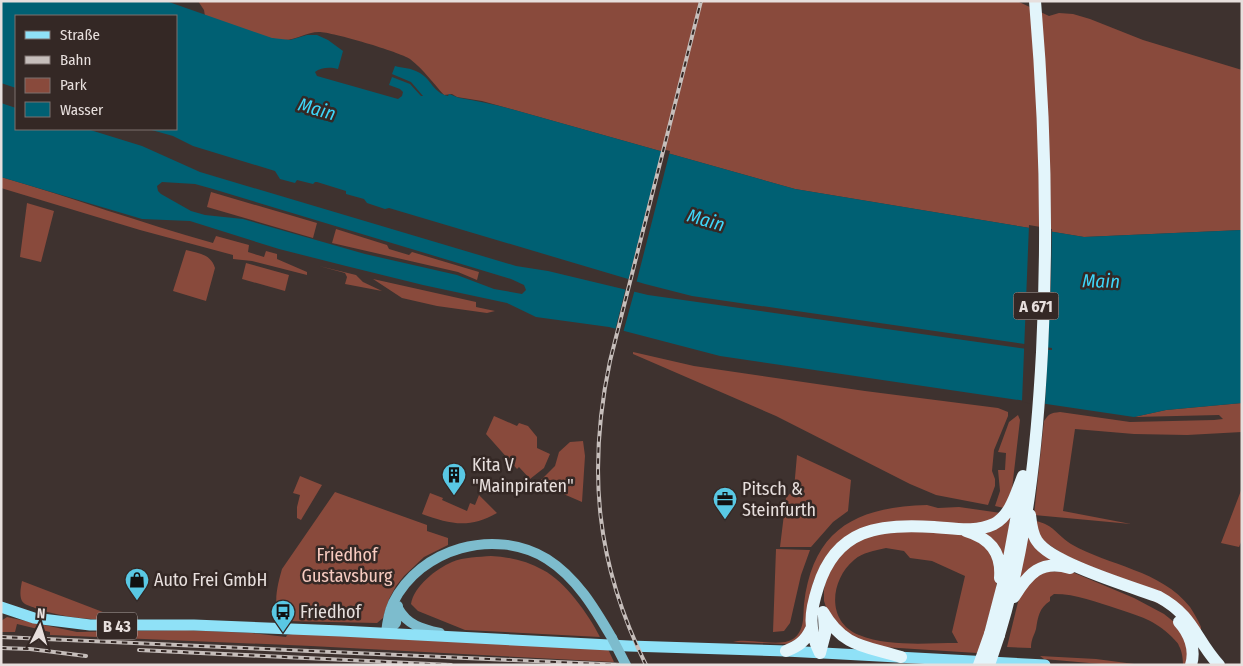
<svg xmlns="http://www.w3.org/2000/svg" width="1243" height="666" font-family="'Fira Sans Condensed',sans-serif">
	<style>
		.green { fill: #894a3c; fill-rule: evenodd }
		.water { fill: #006073; fill-rule: evenodd }
		.pier { fill: #3e322f }
		.lines { fill: none; stroke-linecap: round; stroke-linejoin: round }
		.secondary { stroke: #7dbccd; stroke-width: 10 }
		.primary { stroke: #8fe1f7; stroke-width: 11 }
		.highway { stroke: #e3f5fb; stroke-width: 12 }
		.rail-casing { stroke: #c6bebb; stroke-width: 4 }
		.rail { stroke: #342825; stroke-width: 2; stroke-dasharray: 5.5; stroke-linecap: butt }
		.secondary-bridge { stroke: #7dbccd; stroke-width: 10 }
		.highway-bridge { stroke: #e3f5fb; stroke-width: 12 }
		.labels { text-anchor: middle; dominant-baseline: central; stroke-width: 5; stroke-linejoin: round; paint-order: stroke }
		.shield { fill: #342825; stroke: #b1a8a6; stroke-width: 1 }
		.shield-label { font-size: 16px; font-weight: bold; fill: #e7dfdd }
		.poi-label { font-size: 18px; fill: #e7dfdd; stroke: #342825; text-anchor: start }
		.park-label { font-size: 18px; fill: #f7cbc0; stroke: #342825 }
		.water-label { font-size: 19px; font-style: italic; fill: #3ed6f9; stroke: #342825 }
	</style>
	<rect width="100%" height="100%" fill="#3e322f"/>
	<path class="green" d="M198,1H1017L1049,16L1059,13L1073,14L1090,19L1143,40L1242,70V230L1084,237L795,189L511,109L482,101L457,97L452,94L444,95C433,83 424,70 410,59C400,52 332,32 319,32C306,32 295,41 282,40C257,37 230,24 205,16L204,10Z
		M1,177C73,198 141,223 213,243L216,236L249,245L248,252L264,257L266,251L277,254V259L307,272V275L252,261L233,259V255L140,230L1,188Z
		M211,192L317,223L313,238L207,207Z
		M27,203L54,211L41,262L20,257Z
		M336,229L387,245L389,249L409,255L412,252L479,272L477,280L458,272L332,243Z
		M186,250C198,253 211,254 215,268L206,301L173,291Z
		M246,263L289,275L285,291L242,279Z
		M319,266L356,275L363,282L382,291L345,284L347,277L345,273Z
		M373,279L476,302V307L495,311L487,313L437,306L402,298Z
		M633,352L694,366L865,391L998,408L1008,412V416L994,450L992,471L995,479V486L988,505L936,495L910,484L776,416L633,354Z
		M1242,403V432L1187,435L1134,434L1075,429L1063,511L1131,524L1034,515L1044,421C1049,414 1050,413 1060,412L1130,422L1214,420L1223,419L1219,415L1134,417L1166,410Z
		M1018,415L1020,420L1012,489L1004,508L995,506L1000,491L998,470H1005L1006,453L998,452L1009,422Z
		M494,416L517,426L519,423L528,426L537,437V448L550,454L544,468L530,479L519,467L517,469L486,434Z
		M583,441L585,456L582,502L538,483L555,466L559,452L570,442Z
		M797,455L851,480L848,511L833,522L811,547H780L786,498L794,489Z
		M300,476L322,485L301,520L297,518V507L300,495L293,493Z
		M1242,488V540L1239,547L1221,543Z
		M335,492L427,525V531L448,538V545L424,557L404,576L396,586L389,599L383,618L377,623L285,621C270,612 278,583 282,569Z
		M430,493L443,498L442,500L467,511L470,503L475,505L479,495L497,513C469,529 450,524 422,514Z
		M927,505L938,508L959,507L1001,513L985,524L873,525L820,567L813,583L807,622L803,636L787,644L733,642C748,637 779,648 793,639C805,631 803,616 804,604C813,529 856,507 927,505Z
		M1012,509L1002,568L983,530Z
		M1036,521C1040,522 1044,523 1047,525C1054,528 1062,539 1071,544C1109,566 1161,570 1190,607C1194,613 1198,620 1201,627V630L1190,619L1081,566L1039,538Z
		M1028,529L1051,558L1049,564L1016,592Z
		M883,531L957,533L988,545L998,571L996,590L981,645L977,653L883,647L847,636L827,610L824,601V590L828,570L849,544ZM886,548L904,551L910,558L932,561L965,576L952,632L958,643C926,643 889,647 859,635C826,622 830,580 854,560C863,552 874,551 886,548Z
		M776,549L810,550L801,575L790,623L784,631L773,632Z
		M491,556C510,557 527,561 543,570C565,581 589,615 600,637L465,630L418,611L411,604C414,586 436,569 452,562C464,557 479,557 491,556Z
		M1042,571L1072,572L1134,598L1164,614L1174,622L1190,649L1189,665H1183C1183,659 1182,651 1179,646C1178,642 1174,640 1172,637C1155,620 1139,616 1118,609C1096,602 1077,594 1054,594L1050,597V601C1039,608 1038,617 1036,629C1034,636 1031,639 1031,648L1007,647L1018,602L1024,588Z
		M22,581L108,614L120,620C91,620 63,618 35,608C31,606 24,605 22,601C19,595 21,587 22,581Z
		M7,617L77,632L185,630L252,633L286,637L287,635L298,633L608,649L614,662L311,646L50,635V632L17,624L15,632H1V621Z
		M1040,656L1096,659L1142,665H1112L1044,659Z"/>
	<path class="water" d="M1,1H166L272,38L290,40L307,35H317L328,40L343,51L338,69C331,67 321,67 315,72L317,76L398,99L402,96L403,92L400,89L389,85L392,77L410,84L421,96H423L411,82L392,74L395,66C402,68 411,68 418,72C431,78 433,93 448,96L449,94C453,95 455,97 460,98C477,101 494,104 511,109L795,189L1084,237L1242,230V403L1166,410L1134,417L720,356L609,327L536,317L507,303L423,285L346,266L279,249L190,221L142,219L1,177V103L16,108V129H87L142,146L200,172L516,266L548,271L648,295L1027,349L1052,350V348L692,296L645,284L389,208L385,209L367,203L364,199L346,194V191L317,182H315L313,184L297,180L295,183L280,179L275,171L193,146L173,136L148,129H176V16H16V88L1,83ZM162,182L195,184L213,189L511,279L524,285L526,290L522,294L494,289L457,275L365,254L243,219L205,215L191,211L161,194L158,191L157,186Z"/>
	<path class="pier" d="M662,149L670,151L636,284L628,281Z
		M1029,225L1052,229L1051,281L1045,406L1022,402Z
		M626,287L635,289L623,333L615,331Z"/>
	<g class="lines">
		<path class="secondary" d="M398,608C407,625 422,629 440,633
			M386,633C387,623 389,612 393,603C420,548 495,527 547,559C577,578 595,609 612,638
			M386,633L396,623L398,606"/>
		<path class="primary" d="M1,607L34,618L90,625H194L341,631L629,646L786,651L1045,665"/>
		<path class="highway" d="M1030,515C1031,524 1032,534 1037,541C1051,563 1132,587 1159,597C1194,616 1195,639 1219,665
			M966,531C990,538 1002,553 1000,578
			M1014,597C1028,574 1041,559 1070,568
			M823,612C843,647 865,646 901,657
			M1179,622C1189,633 1196,649 1191,665
			M990,634L1007,569L1021,493
			M999,635C1027,543 1037,447 1042,352C1048,235 1045,118 1035,1
			M786,651C798,646 805,642 811,629
			M820,653C808,629 810,612 818,587C836,529 879,523 934,527C953,528 975,533 994,524C1011,515 1016,493 1023,476
			M820,653L825,634L824,616"/>
		<defs>
			<path id="rail" d="M1,637L623,665
				M1,648L30,649L86,656
				M139,650L451,665
				M646,665C596,564 587,470 610,361L701,1"/>
		</defs>
		<use href="#rail" class="rail-casing"/>
		<use href="#rail" class="rail"/>
		<path class="secondary-bridge" d="M612,638L626,665"/>
		<path class="highway-bridge" d="M979,665L990,634
			M989,665L999,635"/>
	</g>
	<defs>
		<symbol id="building-pin" viewBox="-11 -11 22 30"><path d="M0 17L-7.5 6A9.5 9.5 0 1 1 7.5 6Z" fill="#59c8e4" stroke="#342825"/><path d="M-4-6H4V6H1V3H-1V6H-4ZM-2.5-4.3h1.7v1.8h-1.7ZM.8-4.3h1.7v1.8H.8ZM-2.5-1h1.7V.8h-1.7ZM.8-1h1.7V.8H.8Z" fill="#111"/></symbol>
		<symbol id="office-pin" viewBox="-11 -11 22 30"><path d="M0 17L-7.5 6A9.5 9.5 0 1 1 7.5 6Z" fill="#59c8e4" stroke="#342825"/><path d="M-6-3h4V-5.5h4V-3h4V5H-6ZM-1-4.5V-3h2v-1.5ZM-6 0V1H6V0Z" fill="#111"/></symbol>
		<symbol id="shop-pin" viewBox="-11 -11 22 30"><path d="M0 17L-7.5 6A9.5 9.5 0 1 1 7.5 6Z" fill="#59c8e4" stroke="#342825"/><path d="M-5-2.5h2.3a2.7 3.5 0 0 1 5.4 0H5L5.5 6h-11ZM-1.5-2.5h3a1.5 2.3 0 0 0-3 0Z" fill="#111"/></symbol>
		<symbol id="bus-pin" viewBox="-11 -11 22 30"><path d="M0 17L-7.5 6A9.5 9.5 0 1 1 7.5 6Z" fill="#59c8e4" stroke="#342825"/><path d="M-5-6H5V4H4V6H2V4H-2V6H-4V4H-5ZM-3.5-4V0h7V-4ZM-3.5 1.2v1.5H-2V1.2ZM2 1.2v1.5H3.5V1.2Z" fill="#111"/></symbol>
	</defs>
	<g fill-rule="evenodd">
		<use href="#building-pin" x="440" y="461" width="28" height="38"/>
		<use href="#office-pin" x="711" y="485" width="28" height="38"/>
		<use href="#shop-pin" x="123" y="566" width="28" height="38"/>
		<use href="#bus-pin" x="269" y="598" width="28" height="38"/>
	</g>
	<g class="labels">
		<g class="shield">
			<rect x="1013.5" y="292.5" width="45" height="27" rx="4"/>
			<rect x="97" y="612.5" width="40" height="27" rx="4"/>
		</g>
		<g class="shield-label">
			<text x="1036" y="306">A 671</text>
			<text x="117" y="626">B 43</text>
		</g>
		<g class="poi-label">
			<text x="472" y="465">Kita V<tspan x="472" dy="21">"Mainpiraten"</tspan></text>
			<text x="742" y="489">Pitsch &amp;<tspan x="742" dy="21">Steinfurth</tspan></text>
			<text x="154" y="580">Auto Frei GmbH</text>
			<text x="300" y="612">Friedhof</text>
		</g>
		<g class="park-label">
			<text x="347" y="555">Friedhof<tspan x="347" dy="21">Gustavsburg</tspan></text>
		</g>
		<g class="water-label">
			<text transform="translate(317 109) rotate(16)">Main</text>
			<text transform="translate(706 220) rotate(16)">Main</text>
			<text transform="translate(1101 281) rotate(1)">Main</text>
		</g>
	</g>
	<rect width="1243" height="666" fill="none" stroke="#e7dfdd" stroke-width="5"/>
	<rect x="15" y="15" width="162" height="115" fill="#342825" stroke="#7c716f"/>
	<rect x="25" y="31" width="25" height="8" fill="#8fe1f7" stroke="#7c716f"/>
	<text x="60" y="40" font-size="15" fill="#e7dfdd">Straße</text>
	<rect x="25" y="56" width="25" height="8" fill="#c6bebb" stroke="#7c716f"/>
	<text x="60" y="65" font-size="15" fill="#e7dfdd">Bahn</text>
	<rect x="25" y="78" width="25" height="15" fill="#894a3c" stroke="#7c716f"/>
	<text x="60" y="90" font-size="15" fill="#e7dfdd">Park</text>
	<rect x="25" y="102" width="25" height="15" fill="#006073" stroke="#7c716f"/>
	<text x="60" y="115" font-size="15" fill="#e7dfdd">Wasser</text>
	<g transform="translate(40 626) rotate(5)" stroke="#342825" stroke-width="4" paint-order="stroke">
	<path d="M0-4L9 19L0 12L-9 19Z" fill="#e7dfdd"/>
	<text y="-8" font-size="14" font-weight="bold" text-anchor="middle" fill="#e7dfdd">N</text>
	</g>
</svg>
